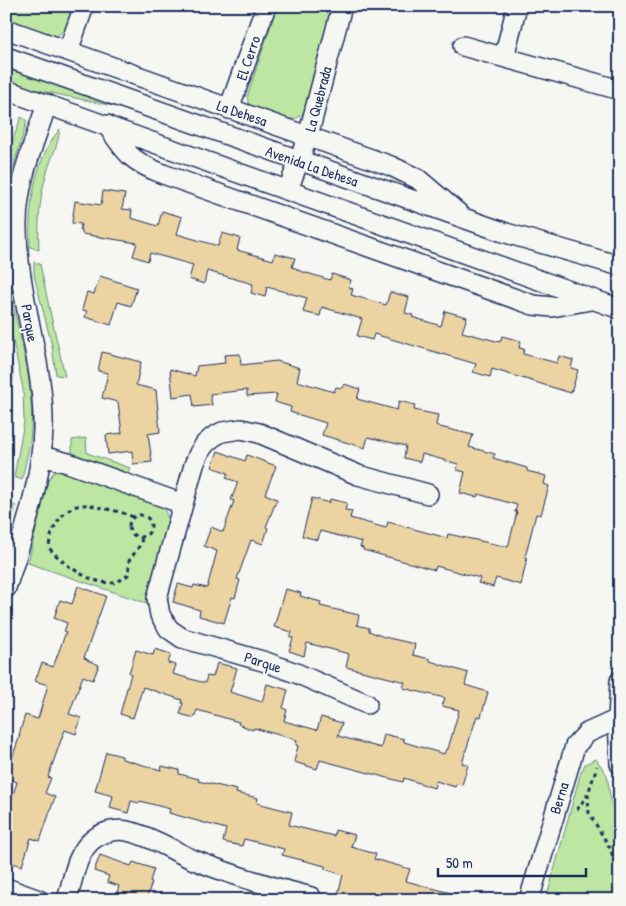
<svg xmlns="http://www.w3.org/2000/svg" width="626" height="906" font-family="'Patrick Hand',sans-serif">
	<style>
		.green { fill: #bde6a2; stroke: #6c8a80 }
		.building { fill: #ecd3a2; stroke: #1b2f5e }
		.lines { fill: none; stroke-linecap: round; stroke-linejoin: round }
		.minor-casing { stroke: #1b2f5e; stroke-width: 22 }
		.path { stroke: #1b2f5e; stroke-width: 3; stroke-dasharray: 4 4; stroke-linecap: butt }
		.minor { stroke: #f6f6f2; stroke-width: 19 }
		.labels { text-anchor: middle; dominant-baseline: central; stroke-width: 4; stroke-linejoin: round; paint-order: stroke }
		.street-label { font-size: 15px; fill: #1b2f5e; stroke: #f6f6f2 }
	</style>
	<rect width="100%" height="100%" fill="#f6f6f2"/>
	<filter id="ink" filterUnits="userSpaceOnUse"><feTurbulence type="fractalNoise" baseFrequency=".02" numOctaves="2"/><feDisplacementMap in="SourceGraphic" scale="10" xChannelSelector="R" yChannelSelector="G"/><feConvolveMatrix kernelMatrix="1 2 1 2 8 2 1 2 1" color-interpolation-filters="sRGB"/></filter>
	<g filter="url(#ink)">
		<path class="green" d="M6,6H77C71,19 67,32 54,37L6,22Z
			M277,6H333L306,110C303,114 299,118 294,119C286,121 259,112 252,107C248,104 248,101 247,97Z
			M6,65L118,107L32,89L6,80Z
			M6,112L13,114L6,141Z
			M21,117L26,120V125L15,161L6,200V160Z
			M60,129C58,147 49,162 45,179C39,202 38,226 39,250L30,247C28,208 34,160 60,129Z
			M34,262L40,264L49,307L65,376L56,375L52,346L34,275Z
			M6,268C14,322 35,375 31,430C30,447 25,464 22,480L14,477L24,422L23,389L6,308Z
			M6,344L13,368V383L6,381Z
			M86,438L87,453L130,468L128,473L72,453V440Z
			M60,471L161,506C168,513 168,519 167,528L146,603L28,563L48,480L54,472Z
			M8,503L16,506L6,541V510Z
			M596,759L607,775L611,802L620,828V900H546L580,775L585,764Z"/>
		<path class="building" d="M103,191L125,194L122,209L132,210L131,218L158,226L162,211L182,217L177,234L218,246L222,233L240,238L237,250L273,260L275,253L295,258L292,267L298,269L297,270L330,280L332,274L351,280L349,287L353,289L351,295L386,305L390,292L409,297L405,313L413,315L412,317L441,326L445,311L467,317L462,332L500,342L502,336L521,341L519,348L524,349L523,354L557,363L559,356L573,360L571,368L578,370L571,393L492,369L490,377L473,372L476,364L374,334L372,340L357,336L362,319L322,307L320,316L303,312L307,298L267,287L265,297L251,293L253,284L207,271L204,284L189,279L193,265L150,253L148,261L133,256L137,243L82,234V230H80L81,224L72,223L75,201L101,205Z
			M100,276L137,288L131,306L118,302L111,325L85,317L87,311L82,310L87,292L94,294Z
			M102,352L141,362L136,385L156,390L160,432L148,434L152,462L133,464L132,451L108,454L106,435L122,433L118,402L102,398L108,373L98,371Z
			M240,354L241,365L277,361L300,368L297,381L334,392L336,387L342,388L344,384L360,389L357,399L397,410L399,401L415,405L414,410L438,415L436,425L440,427L473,435L469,447L495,454L493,458L527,468V471L546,476L544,484L549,486L541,515L536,514L525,557L527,558L521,585L496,578L493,587L478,583L480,578L436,566L435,570L363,550V548L360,547L362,542L320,531L318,540L302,536L312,498L329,503L330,499L347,503L345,510L352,511L350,518L386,528L388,522L447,538L448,534L508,547L517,512H515L517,505L478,494L477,497L460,493L465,472L457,470L458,464L422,454L420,462L404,458L406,446L368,437L365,448L322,435L326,423L290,412L291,407L275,402L277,394L247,396V390L210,394L212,405L194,407L192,394L173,397L170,369L195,376L197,366L225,363L224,355Z
			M218,451L245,461L247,455L276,466L265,494L277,499L266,527L268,528L263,544L251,540L237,579L240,580L235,598L232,597L224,623L199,616L200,610L173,602L178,584L193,588L194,585L207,588L217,551L204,546L211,527L223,532L234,501L231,500L238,482L226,478L228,473L212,467Z
			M78,586L106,596L84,658L87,659V660L99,665L93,680L83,676L69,714L81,718L76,734L65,730L61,740L48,777L51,778L45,793L55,797L40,841L31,838L22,866L6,861V818L17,782L6,778V776L20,735H19L25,715L38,719L48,685L35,681L42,663L53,667L66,632H64L67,623L54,618L60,600L72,604Z
			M285,589L301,593L300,596L321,602L320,606L359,615L357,625L369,628V631L384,637L415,644L413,655L430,659V661L468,673L465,685L488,692L481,717L477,716L462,763L468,765L462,785L456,784L455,787L436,781L434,788L404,778L403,782L320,760L317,769L294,762L298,746L296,745L297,740L254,728L253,730L238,724L239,722L197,710L194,718L180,714L183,703H181L182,700L143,687L133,718L120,714L131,674L129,673L136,650L153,655L155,649L171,654L168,663L176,665L173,674L205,683L207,676L213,677L217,663L237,668L230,692L262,702L267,684L288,690L283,708L287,710L284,721L317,730L321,717L342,723L338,736L381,748L384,734L404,739V742L444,754L446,749H448L459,710L442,706L445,698L403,688L405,682L346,667L349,654L307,643L304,656L289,651L293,638L290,637L292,632L274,627Z
			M106,752L122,756V759L161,770L162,766L179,770V774L199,779L198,781L237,790L236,793L258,798L257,803L292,812L289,825L334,836L335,830L355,835L351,847L376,854L374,859L410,869L406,881L458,895V900H357L338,894L343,875L325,869V866L282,855L284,849L244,839L242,846L223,842L226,829L169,813L170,809L140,801L139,803L131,801L128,813L110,808L113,796L95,791Z
			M100,855L131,866L133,862L154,869L150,881L152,882L146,900H115L119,886L107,882L109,876L94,871Z"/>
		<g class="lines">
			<defs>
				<path id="minor" d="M6,29L391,166L418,179L458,213
					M463,46L620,90
					M68,51L84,6
					M6,57L506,233L620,266
					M504,57L517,6
					M6,90L620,309
					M229,109L266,6
					M107,125C126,153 130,161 163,174L533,305L552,307L591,300
					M288,190L308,136L342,6
					M41,456L68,463L183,504
					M6,588C23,536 41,485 43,430C45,361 16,294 17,224C17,182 34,143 47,104
					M620,681L618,719L620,764
					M367,704L296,673L266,662L182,638L169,629L160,615L157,598L183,504L194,465L199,453L205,444L213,437L222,432L241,429L259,433L358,475L428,494
					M6,888L39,900
					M67,900C73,880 76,851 95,838C105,831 119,828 131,832C153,837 173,851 194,860C232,875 271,887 311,897
					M529,900L575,746L587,733L618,719"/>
			</defs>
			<use href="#minor" class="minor-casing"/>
			<path class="path" d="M6,354L12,352
				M129 526a11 11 0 1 1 22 0a11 11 0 1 1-22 0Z
				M133,517C125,513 116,511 107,509C100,508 93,505 87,505C64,503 50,529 49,548C62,563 89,583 110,583C117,583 122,579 128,575L129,568L128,563C133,553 141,548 142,537
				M588,794L589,813L610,848L620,877
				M577,810L588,794L597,766"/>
			<use href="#minor" class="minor"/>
		</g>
	</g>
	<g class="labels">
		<g class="street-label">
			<text transform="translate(248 58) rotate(-71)">El Cerro</text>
			<text transform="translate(318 99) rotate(-75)">La Quebrada</text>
			<text transform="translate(242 113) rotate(19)">La Dehesa</text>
			<text transform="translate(312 166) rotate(19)">Avenida La Dehesa</text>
			<text transform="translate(30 323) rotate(80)">Parque</text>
			<text transform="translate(263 662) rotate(18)">Parque</text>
			<text transform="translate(559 798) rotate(-73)">Berna</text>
		</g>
	</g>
	<rect width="626" height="906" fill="none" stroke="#f6f6f2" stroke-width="25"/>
	<rect x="12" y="12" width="601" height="881" fill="none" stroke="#1b2f5e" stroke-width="2" filter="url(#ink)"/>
	<path d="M438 868v8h148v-8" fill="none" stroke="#1b2f5e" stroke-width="2.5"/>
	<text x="446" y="868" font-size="15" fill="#1b2f5e" stroke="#f6f6f2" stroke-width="4" paint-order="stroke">50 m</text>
</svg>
